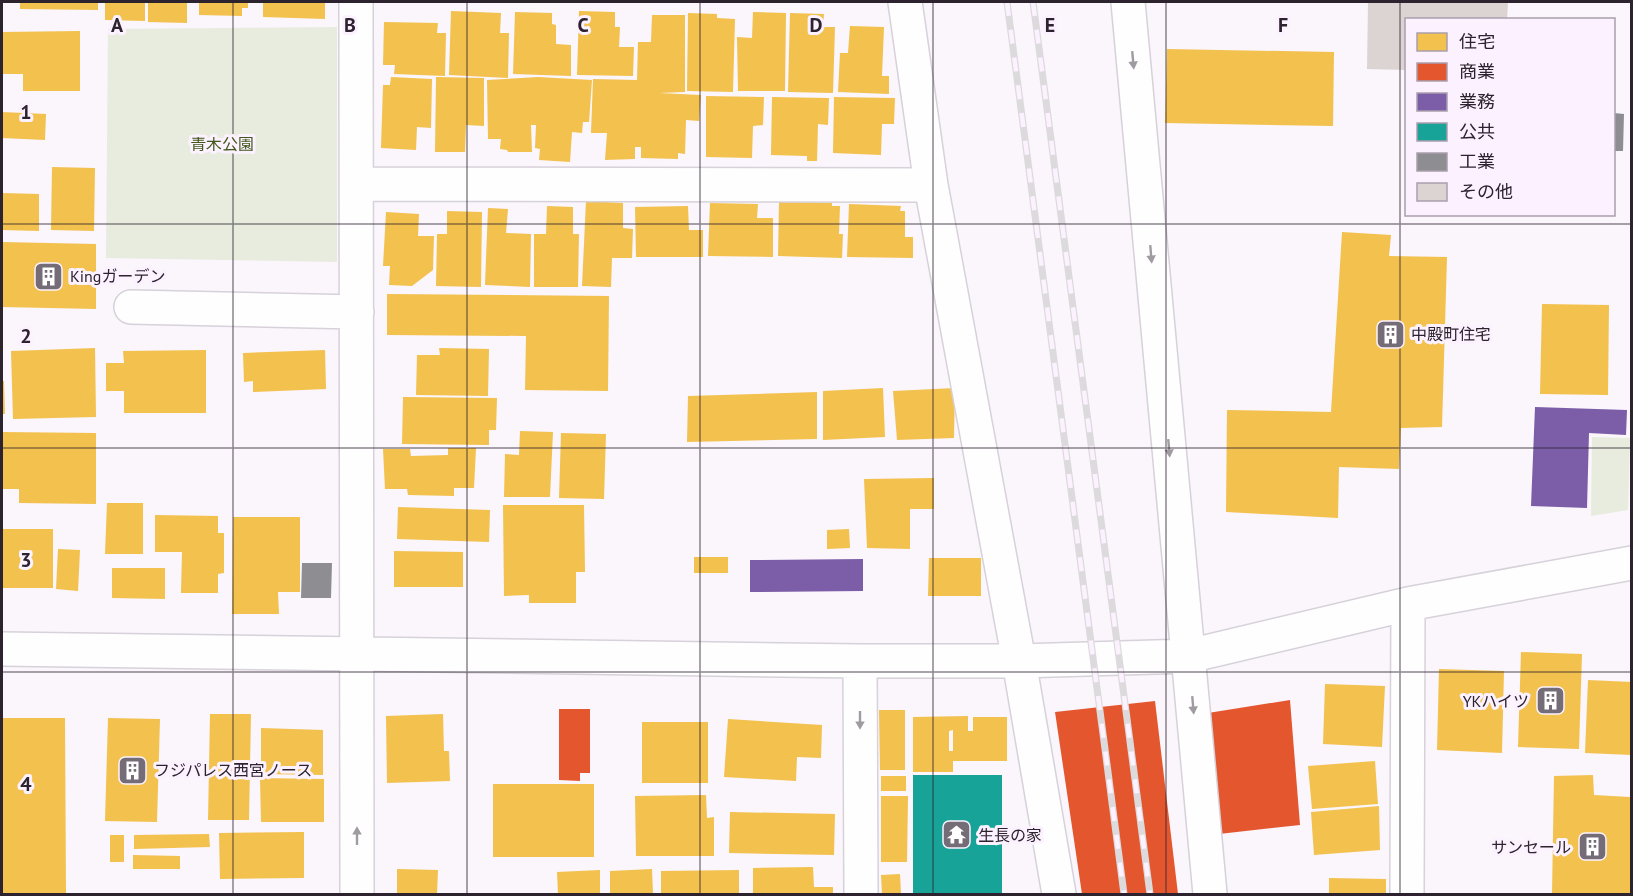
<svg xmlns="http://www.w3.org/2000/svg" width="1633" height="896" font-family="'PT Sans','Noto Sans JP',sans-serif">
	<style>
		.green { fill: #e7ecde }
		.homes { fill: #f2c14e; fill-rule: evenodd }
		.shops { fill: #e4572e }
		.offices { fill: #7b5ea7 }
		.public { fill: #17a398 }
		.industry { fill: #8d8d92 }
		.building { fill: #dcd4d2 }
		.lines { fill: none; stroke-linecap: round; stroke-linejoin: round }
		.minor-casing { stroke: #d7d1d9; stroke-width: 36 }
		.minor { stroke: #fefeff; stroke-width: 33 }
		.rail-casing { stroke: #dcdadc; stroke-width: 7 }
		.rail { stroke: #fcf2ff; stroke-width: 4.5; stroke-dasharray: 14; stroke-linecap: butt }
		.oneway { fill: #a09ba1 }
		.grid { fill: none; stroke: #2c232f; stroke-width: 1.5; stroke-opacity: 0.55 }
		.labels { text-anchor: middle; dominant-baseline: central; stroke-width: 6; stroke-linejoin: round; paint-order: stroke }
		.park-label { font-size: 16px; fill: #41571b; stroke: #fcf2ff }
		.poi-label { font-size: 16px; fill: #2c232f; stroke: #fcf2ff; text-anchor: start }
		.grid-label { font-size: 20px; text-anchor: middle; font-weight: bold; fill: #2c232f; stroke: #fcf2ff; stroke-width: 6; stroke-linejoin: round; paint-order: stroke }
	</style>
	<rect width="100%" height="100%" fill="#fbf5fc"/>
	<path class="green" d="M337,27V262L106,258L108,29Z
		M1592,437L1630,438L1628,510L1591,516Z"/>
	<path class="homes" d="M20,2H98V10L20,9Z
		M105,2H145V21L105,20Z
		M148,2H187V23L148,22Z
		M199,2H248V8H242V16L199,15Z
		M263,2H325V19L263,17Z
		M451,11L501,13L500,33H509L508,78L449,75Z
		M579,11L615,12V27H620L619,47H634L633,76L577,75Z
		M515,12L552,13V24L556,25V44L571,45V76L513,74Z
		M753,12L786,13L785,91H738L737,37L752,38Z
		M688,13L717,14V18L735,19L733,92L687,91Z
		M790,13L824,14L823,27H835L833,93L788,92Z
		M652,15H685V92L659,93L701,95L699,121L686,120L685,154L678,153V159L641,158V147H635V159L605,160L607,133H591L593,79L637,80L638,42H651Z
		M384,22L438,23L437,33H446L445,76L394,74L395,65H383Z
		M850,26L884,27L882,76H889V94L838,92L840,53H848Z
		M80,31V91H23V74H2V32Z
		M1167,49L1334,52L1333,126L1165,123Z
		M391,77L432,79L431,128L417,127L416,150L381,148L383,85H390Z
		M436,77L484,78V126L466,125L465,152H435Z
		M538,77L592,80L589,122H583L582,133L572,132L570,162L539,160L540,149L535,148L536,125H531L532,152H508L507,150L500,149L501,139H488L487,80Z
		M706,96L764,97L763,125L753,126L752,158L706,157Z
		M772,97L829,98L828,125L818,124L817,161H807V156L771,155Z
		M834,97L895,98L894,124H882L881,155L833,153Z
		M2,112L46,114L45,140L2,138Z
		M52,167L95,168L94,231L51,230Z
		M2,193L39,194V231L2,230Z
		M586,201L623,203V228L633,229L632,258H612L611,287L582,286Z
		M779,202L832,203V206H840L839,234H843L842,258L778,256Z
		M710,203L758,204L757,218H773V257L708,256Z
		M849,204L901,206L900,211H905V237H913V258L847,257Z
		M547,206L573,207V234H579L578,287H534V234H546Z
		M688,206L689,230H703V257H636L635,207Z
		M488,208L508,209L506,233L531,234L530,287L485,285Z
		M447,211L482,212L481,287L436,286L437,234H447Z
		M386,212L419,214L418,236H434L433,270L412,286L389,285L390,266H383Z
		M1342,232L1391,235L1389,256L1447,257L1442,427L1401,428L1399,469L1339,467L1338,518L1226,512L1227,410L1331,412Z
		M2,242L96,244V309L2,307Z
		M387,294L609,296L608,391L525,390L526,336L387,335Z
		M1542,304L1609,305L1608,395L1540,394Z
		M95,348L96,417L13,419L11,351Z
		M439,348L489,349L488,396L416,395L417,355H440Z
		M206,350V413H124V391H106V363H124L123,351Z
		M325,350L326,389L253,392V381L244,382L243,353Z
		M2,381H4L5,414H2Z
		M883,388L885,437L823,440V391Z
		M955,388L954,438L897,440L893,391Z
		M817,392V439L687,442L688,396Z
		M403,397L497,398L496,430H489V445L402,444Z
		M520,431L553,432L550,497H504L505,454L519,455Z
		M2,432L96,433V504L19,503V489H2Z
		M561,433L606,434L604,499L559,498Z
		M448,448H476L474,488H454V496L408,495L407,489H385L383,449H410L411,456L448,455Z
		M934,478V509H910V549L867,548L864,479Z
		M107,503H143V554H105Z
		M503,505H584L585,572H576V603H529V595L504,596Z
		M398,507L490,510L489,542L397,539Z
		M155,515L218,516V533H224V573L218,574V593H181L182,552H155Z
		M233,517H300V592H278L279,614H232Z
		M2,529H53V588H2Z
		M849,529L850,548L827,549V530Z
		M58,549L80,550L78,591L56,589Z
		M394,551L463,552V587H394Z
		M694,557H728V573H694Z
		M929,558H981V596H928Z
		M112,568H165V599L112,598Z
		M1521,652L1582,654L1579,749L1518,747Z
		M1439,669L1504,671L1502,753L1437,750Z
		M1588,680L1632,682V755L1585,753Z
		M1325,684L1385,686L1382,747L1323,744Z
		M879,710H905V770H880Z
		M210,714H251L249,820H208Z
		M443,714L444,751H449L450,781L387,783L386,716Z
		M968,716V731H973V717H1007V761H953V772H913V717ZM953,730V751H949V731Z
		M2,718H65L66,894H2Z
		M108,718L160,719L157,822L105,821Z
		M728,719L822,725L821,758L797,757L796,781L724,777Z
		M642,722H708V783H642Z
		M261,728L323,730V775L261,774Z
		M1375,761L1378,804L1312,809L1308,766Z
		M1593,775L1594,795L1630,797L1632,800V894H1552L1554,776Z
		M881,776H906V791H881Z
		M260,778L324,779V822H261Z
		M493,784H594V857H493Z
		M706,795L707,818L714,817V856H636L635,796Z
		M881,796H908L907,862H881Z
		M1379,806L1380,850L1314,855L1311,812Z
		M730,812L835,814L834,855L729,853Z
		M304,832V878L220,879L219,833Z
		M209,834L210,847L134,849V835Z
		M110,835H124V862H110Z
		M133,855L180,856V869H133Z
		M813,867L814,887H833V894H753V868Z
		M397,869L438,870L437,894H397Z
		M652,869L653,894H610V871Z
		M600,870V894H558L557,872Z
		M739,870V894H661V871Z
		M900,874L901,894H882L881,875Z
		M1329,878L1386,879V894H1329Z"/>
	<path class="shops" d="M1290,700L1300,825L1219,834L1208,713Z
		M1155,701L1178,894H1082L1055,712Z
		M559,709H590V773H580V781L559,780Z"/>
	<path class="offices" d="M1535,407L1627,410L1626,435L1589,433L1587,508L1531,506Z
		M863,559V591L750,592V560Z"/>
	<path class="public" d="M913,775H1002V894H913Z"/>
	<path class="industry" d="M1614,113L1624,114L1623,151H1614Z
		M302,563H332L331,598H301Z"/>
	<path class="building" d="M1368,2H1508L1507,20H1406V70L1367,69Z"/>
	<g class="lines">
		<defs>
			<path id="minor" d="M356,2L357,894
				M905,2L931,185L1019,661L1059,894
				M1128,2L1210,894
				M356,184L931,185
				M131,307L357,312
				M2,649L860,661H1019L1189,656L1408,604L1632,563
				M860,661L861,894
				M1407,894L1408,604"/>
		</defs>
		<use href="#minor" class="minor-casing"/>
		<use href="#minor" class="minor"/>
		<defs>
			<path id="rail" d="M1007,2L1124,894
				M1033,2L1150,894"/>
		</defs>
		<use href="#rail" class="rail-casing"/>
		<use href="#rail" class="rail"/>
	</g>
	<defs><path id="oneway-solid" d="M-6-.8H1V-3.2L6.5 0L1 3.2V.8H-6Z" transform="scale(1.5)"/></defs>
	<g class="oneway">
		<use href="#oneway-solid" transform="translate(1133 60) rotate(85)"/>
		<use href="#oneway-solid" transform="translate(1151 254) rotate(85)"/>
		<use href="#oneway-solid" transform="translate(1169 448) rotate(85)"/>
		<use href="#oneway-solid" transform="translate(1193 705) rotate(85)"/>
		<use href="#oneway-solid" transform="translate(860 720) rotate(90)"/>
		<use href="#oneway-solid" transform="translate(357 836) rotate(-90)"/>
	</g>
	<path class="grid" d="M233,2V894M467,2V894M700,2V894M933,2V894M1166,2V894M1400,2V894M2,224H1632M2,448H1632M2,672H1632"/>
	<defs>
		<symbol id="building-square" viewBox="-11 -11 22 22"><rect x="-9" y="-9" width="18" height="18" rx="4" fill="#746c77" stroke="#fcf2ff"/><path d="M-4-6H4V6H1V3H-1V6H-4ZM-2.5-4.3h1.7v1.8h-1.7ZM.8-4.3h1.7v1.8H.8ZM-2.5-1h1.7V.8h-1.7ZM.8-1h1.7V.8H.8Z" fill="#fff"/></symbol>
		<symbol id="temple-square" viewBox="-11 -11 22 22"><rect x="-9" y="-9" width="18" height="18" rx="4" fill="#746c77" stroke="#fcf2ff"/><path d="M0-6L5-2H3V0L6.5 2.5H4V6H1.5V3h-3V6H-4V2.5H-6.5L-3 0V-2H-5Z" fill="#fff"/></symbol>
	</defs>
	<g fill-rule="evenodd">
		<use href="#building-square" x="32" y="260" width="33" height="33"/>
		<use href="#building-square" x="1374" y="318" width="33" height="33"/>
		<use href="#building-square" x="1534" y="684" width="33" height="33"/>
		<use href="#building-square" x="116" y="754" width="33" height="33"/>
		<use href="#temple-square" x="940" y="818" width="33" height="33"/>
		<use href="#building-square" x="1576" y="830" width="33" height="33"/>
	</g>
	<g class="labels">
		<g class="park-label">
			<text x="222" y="144">青木公園</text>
		</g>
		<g class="poi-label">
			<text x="70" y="276">Kingガーデン</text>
			<text x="1411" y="334">中殿町住宅</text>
			<text x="1529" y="701" text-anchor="end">YKハイツ</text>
			<text x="154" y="770">フジパレス西宮ノース</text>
			<text x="978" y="835">生長の家</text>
			<text x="1571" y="847" text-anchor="end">サンセール</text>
		</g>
	</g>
	<g class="grid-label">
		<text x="117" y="32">A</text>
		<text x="350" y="32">B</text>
		<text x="583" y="32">C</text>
		<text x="816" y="32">D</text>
		<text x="1050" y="32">E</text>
		<text x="1283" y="32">F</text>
		<text x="26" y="119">1</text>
		<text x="26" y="343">2</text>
		<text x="26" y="567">3</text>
		<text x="26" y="791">4</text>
	</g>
	<rect width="1633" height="896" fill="none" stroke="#2c232f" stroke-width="6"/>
	<rect x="1405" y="18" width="210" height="198" fill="#fcf2ff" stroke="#a99fac" stroke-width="1.5"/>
	<rect x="1417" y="33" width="30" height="18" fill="#f2c14e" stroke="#a99fac" stroke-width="1.5"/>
	<text x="1459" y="48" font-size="18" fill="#2c232f">住宅</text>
	<rect x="1417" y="63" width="30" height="18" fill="#e4572e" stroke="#a99fac" stroke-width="1.5"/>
	<text x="1459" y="78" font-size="18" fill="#2c232f">商業</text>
	<rect x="1417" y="93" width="30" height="18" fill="#7b5ea7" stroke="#a99fac" stroke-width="1.5"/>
	<text x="1459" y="108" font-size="18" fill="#2c232f">業務</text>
	<rect x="1417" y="123" width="30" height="18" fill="#17a398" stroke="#a99fac" stroke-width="1.5"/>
	<text x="1459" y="138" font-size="18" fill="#2c232f">公共</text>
	<rect x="1417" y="153" width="30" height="18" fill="#8d8d92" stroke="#a99fac" stroke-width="1.5"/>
	<text x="1459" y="168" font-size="18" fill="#2c232f">工業</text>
	<rect x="1417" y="183" width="30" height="18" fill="#dcd4d2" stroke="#a99fac" stroke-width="1.5"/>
	<text x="1459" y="198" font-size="18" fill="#2c232f">その他</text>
</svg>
